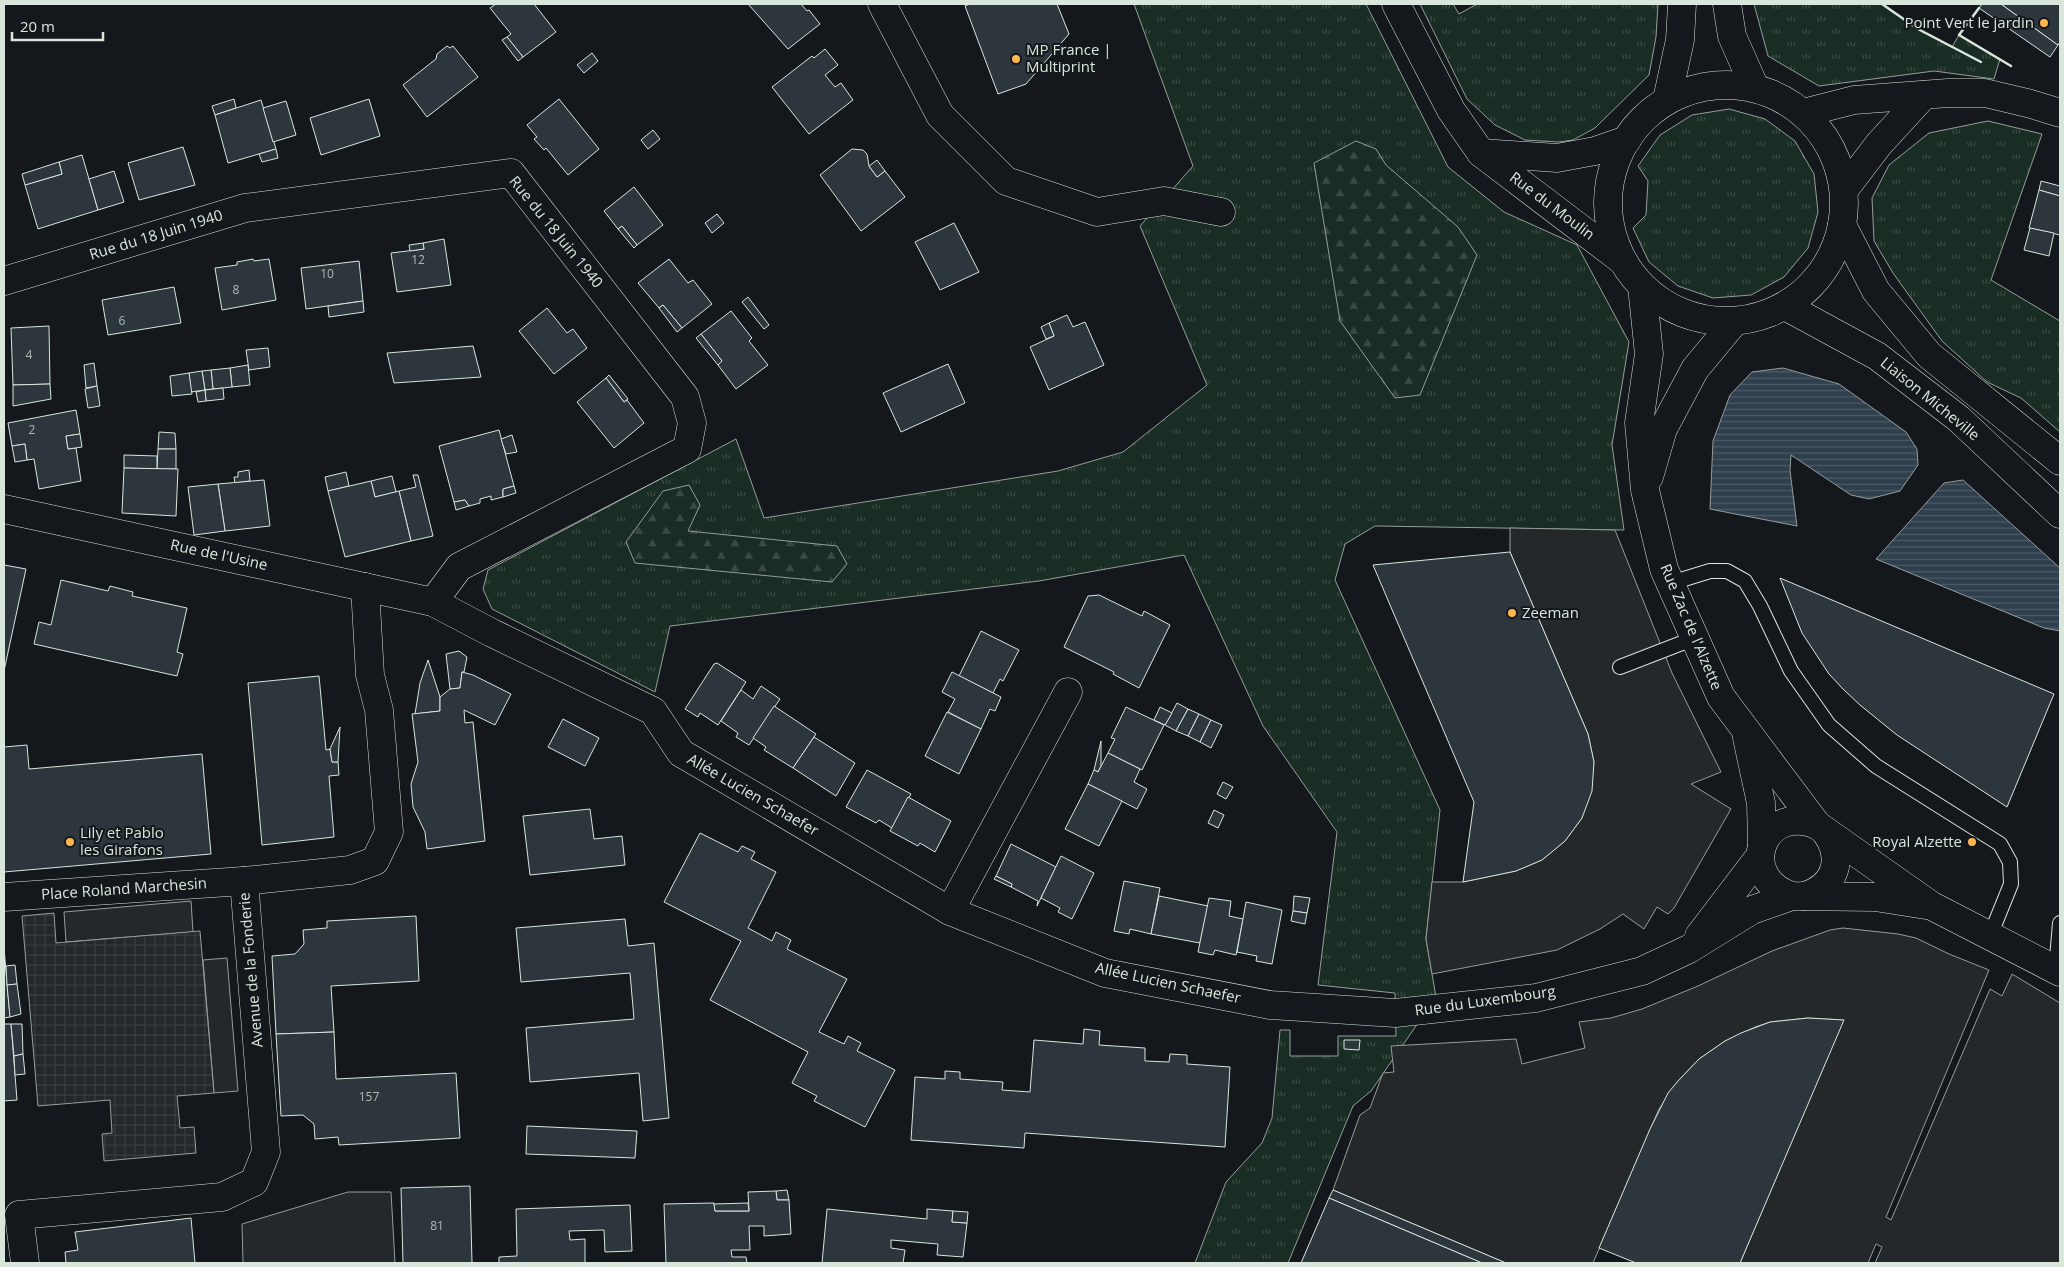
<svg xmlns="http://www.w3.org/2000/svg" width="2064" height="1267" viewBox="0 0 2064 1267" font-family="'Open Sans',sans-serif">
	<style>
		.grass { fill: url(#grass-tufts); stroke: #939e99 }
		.forest { fill: url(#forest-firs); stroke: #939e99 }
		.parking { fill: #24282b; stroke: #939e99 }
		.plaza { fill: url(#plaza-grid); stroke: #939e99 }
		.water { fill: url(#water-rules); stroke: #939e99 }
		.building { fill: #2c363c; stroke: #d8e6dc }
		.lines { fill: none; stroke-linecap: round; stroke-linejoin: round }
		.service-casing { stroke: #d8e6dc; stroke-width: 16 }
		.minor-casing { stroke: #d8e6dc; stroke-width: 29 }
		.tertiary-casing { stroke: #d8e6dc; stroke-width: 29 }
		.secondary-casing { stroke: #d8e6dc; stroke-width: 29 }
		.primary-casing { stroke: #d8e6dc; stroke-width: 29 }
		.trunk-casing { stroke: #d8e6dc; stroke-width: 29 }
		.service { stroke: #14181c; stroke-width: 14 }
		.minor { stroke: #14181c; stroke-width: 28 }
		.tertiary { stroke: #14181c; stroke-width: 28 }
		.secondary { stroke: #14181c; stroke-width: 28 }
		.primary { stroke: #14181c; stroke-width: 28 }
		.trunk { stroke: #14181c; stroke-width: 28 }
		.wall { stroke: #d8e6dc; stroke-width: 2.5 }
		.poi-dot { fill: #ffb74d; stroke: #14181c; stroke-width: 2 }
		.labels { text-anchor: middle; stroke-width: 4; stroke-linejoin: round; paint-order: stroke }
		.number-label { font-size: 12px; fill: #adbab4 }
		.poi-label { font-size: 15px; fill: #d8e6dc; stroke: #14181c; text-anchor: start }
		.street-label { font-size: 15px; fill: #d8e6dc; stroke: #14181c }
	</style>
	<defs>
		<pattern id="grass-tufts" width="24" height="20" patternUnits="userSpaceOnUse" patternTransform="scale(1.25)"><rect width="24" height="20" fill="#1a2d24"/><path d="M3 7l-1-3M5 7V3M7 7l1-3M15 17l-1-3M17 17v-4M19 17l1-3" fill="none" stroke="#3b4b43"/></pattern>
		<pattern id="forest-firs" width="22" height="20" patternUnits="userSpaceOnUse" patternTransform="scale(1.25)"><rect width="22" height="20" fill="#1a2d24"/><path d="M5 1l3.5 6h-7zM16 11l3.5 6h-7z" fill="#3b4b43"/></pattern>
		<pattern id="plaza-grid" width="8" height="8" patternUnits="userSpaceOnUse" patternTransform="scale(1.25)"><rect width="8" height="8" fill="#24282b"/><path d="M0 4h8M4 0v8" fill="none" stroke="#393d3f"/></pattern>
		<pattern id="water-rules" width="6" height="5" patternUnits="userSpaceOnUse" patternTransform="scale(1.25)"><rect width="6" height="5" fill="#2f3f4d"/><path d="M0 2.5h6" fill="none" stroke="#4c5b66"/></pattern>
	</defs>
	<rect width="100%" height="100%" fill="#14181c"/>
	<g class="grass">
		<polygon points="1134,4 1366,4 1448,167 1504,212 1577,245 1629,342 1612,445 1624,530 1375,526 1345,544 1335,580 1440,810 1426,939 1436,997 1371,1091 1353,1106 1288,1263 1195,1263 1226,1182 1262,1143 1272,1118 1280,1030 1290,1030 1290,1056 1338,1056 1338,1036 1396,1036 1395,993 1318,985 1337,832 1263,726 1184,555 1039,581 670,626 655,692 492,609 483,589 488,570 736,439 764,518 1058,471 1123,452 1207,385 1140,226 1193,166"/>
		<polygon points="1420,4 1453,4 1459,14 1477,4 1658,4 1656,37 1649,75 1595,128 1573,140 1559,142 1525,140 1495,125 1467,99"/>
		<polygon points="1754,4 1882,4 1918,29 1952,47 1959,35 2000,59 1994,79 1934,71 1819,86 1768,56"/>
		<polygon points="1729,109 1765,119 1795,141 1814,174 1818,212 1808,248 1784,277 1751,295 1713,298 1678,286 1649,262 1633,228 1646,215 1648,181 1638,166 1660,135 1692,115"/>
		<polygon points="1988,121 2042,134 1991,280 2060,321 2060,432 2021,398 1987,382 1942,341 1893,273 1874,241 1872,198 1889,165 1929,133"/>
	</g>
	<g class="forest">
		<polygon points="1356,141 1376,149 1386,165 1458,227 1477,255 1420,395 1395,398 1340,321 1314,163"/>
		<polygon points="689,485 700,505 688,531 837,546 847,564 832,582 635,563 626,542 663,491"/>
	</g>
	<g class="parking">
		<polygon points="1510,528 1615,530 1672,673 1721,772 1691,784 1731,809 1674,908 1668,914 1657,907 1644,929 1623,914 1600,929 1557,950 1432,974 1426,939 1432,882 1463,882 1516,871 1542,860 1565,841 1582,818 1594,762 1588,734 1510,552"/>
		<polygon points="191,901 193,932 66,942 64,912"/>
		<polygon points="1843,928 1898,934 1916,938 1949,954 1989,970 1886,1217 1891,1220 1990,989 2002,996 2012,974 2060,1003 2060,1263 1875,1263 1882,1247 1876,1244 1868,1263 1740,1263 1843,1020 1808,1018 1770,1022 1755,1027 1725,1041 1699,1059 1678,1081 1659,1109 1593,1263 1506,1263 1333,1190 1360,1115 1370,1108 1383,1073 1394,1072 1391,1046 1516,1039 1522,1064 1585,1048 1579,1022 1611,1018 1642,1009 1698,986 1772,951 1830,930"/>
		<polygon points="227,958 238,1091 214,1093 203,960"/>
		<polygon points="348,1192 391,1192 395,1263 243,1263 242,1224"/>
	</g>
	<polygon class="plaza" points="54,913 56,943 200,931 214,1093 177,1096 180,1128 194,1127 196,1153 104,1161 102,1134 112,1133 110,1100 38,1106 22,916"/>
	<g class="water">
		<polygon points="1783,368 1839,384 1906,432 1917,449 1918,465 1900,491 1869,499 1851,495 1791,455 1790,471 1797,526 1710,509 1713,441 1730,395 1752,372"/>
		<polygon points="1963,480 2060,568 2060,631 2044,628 1876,559 1944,483"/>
	</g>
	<g class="building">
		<polygon points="496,4 534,4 556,32 523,57 507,37 511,34 490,8"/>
		<polygon points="748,4 801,4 807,11 809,10 820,24 788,49"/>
		<polygon points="970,4 1057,4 1069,34 1026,84 998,94 965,6"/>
		<polygon points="1982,4 2001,4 2058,45 2050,57 1979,8"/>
		<polygon points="2001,4 2060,4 2060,42 2058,45"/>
		<polygon points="507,37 523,57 518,61 502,40"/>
		<polygon points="447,46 450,48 453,46 478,77 427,117 403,85 436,59 437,54"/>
		<polygon points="825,49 838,65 825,75 835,87 841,83 853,100 809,134 772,87 812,56 814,58"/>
		<polygon points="592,53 598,61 584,73 577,65"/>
		<polygon points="234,99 236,108 215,115 212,106"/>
		<polygon points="369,99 380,136 321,155 310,118"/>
		<polygon points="559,99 599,149 568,175 546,148 544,150 534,139 537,137 527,125"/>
		<polygon points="261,100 276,149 228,163 215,115"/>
		<polygon points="286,101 296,135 273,142 263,108"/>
		<polygon points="653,130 660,139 648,149 641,140"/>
		<polygon points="183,147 195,185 139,200 128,163"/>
		<polygon points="276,149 278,158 262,162 259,154"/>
		<polygon points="852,149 863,150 867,154 869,166 877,177 885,171 905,197 861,231 820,175"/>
		<polygon points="82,155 98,210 38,229 25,185 62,174 59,162"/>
		<polygon points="877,160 885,171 877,177 869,166"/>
		<polygon points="59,162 62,174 25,185 22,174"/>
		<polygon points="114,171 124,202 98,210 89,179"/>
		<polygon points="2041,181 2060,186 2060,196 2039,190"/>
		<polygon points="634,187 663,225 637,245 622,226 618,229 604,211"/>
		<polygon points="2039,190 2060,196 2060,235 2029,228"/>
		<polygon points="717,214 724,223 712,233 705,223"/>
		<polygon points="954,223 979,272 940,290 915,242"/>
		<polygon points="622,226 637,245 634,248 618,229"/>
		<polygon points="2030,228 2054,233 2049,256 2024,250"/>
		<polygon points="444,239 451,285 397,292 391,253 424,249 423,243"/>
		<polygon points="423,243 424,249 410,251 409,245"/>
		<polygon points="253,259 254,261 269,259 276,300 222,310 215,268 237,265 237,262"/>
		<polygon points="669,259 688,283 693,280 712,304 682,328 663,305 659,308 638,283"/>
		<polygon points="359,261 363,301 306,309 301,268"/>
		<polygon points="174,287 181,323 108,335 102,300"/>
		<polygon points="748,297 769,325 764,329 742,302"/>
		<polygon points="363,301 364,312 329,317 328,306"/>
		<polygon points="663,305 682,328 677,332 659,308"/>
		<polygon points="547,308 567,333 573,329 587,348 554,374 519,331"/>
		<polygon points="731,311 752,338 749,341 768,365 736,389 718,365 722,361 701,334"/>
		<polygon points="1067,315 1073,327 1085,322 1104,365 1049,390 1030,347 1054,336 1049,323"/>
		<polygon points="1049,323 1054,336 1046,339 1041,327"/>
		<polygon points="49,326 50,384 13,385 11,328"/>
		<polygon points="701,334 722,361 718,365 696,338"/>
		<polygon points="473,346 481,377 394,383 387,353"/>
		<polygon points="268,348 270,367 249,370 246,350"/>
		<polygon points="94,363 97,386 86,388 84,365"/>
		<polygon points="948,364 965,403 901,432 883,393"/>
		<polygon points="248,365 250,385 232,387 230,368"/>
		<polygon points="230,368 232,387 213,389 211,370"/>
		<polygon points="211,370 213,389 205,390 202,371"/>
		<polygon points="202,371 205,390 191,392 189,373"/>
		<polygon points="189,373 192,394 172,396 170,376"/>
		<polygon points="609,375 628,399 624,402 606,378"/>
		<polygon points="606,378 624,402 627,400 644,423 614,448 577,402"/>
		<polygon points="50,384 51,399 13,406 13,385"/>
		<polygon points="97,386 100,406 88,408 85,389"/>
		<polygon points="223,388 224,399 206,401 205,390"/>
		<polygon points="205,390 206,401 198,402 196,392"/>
		<polygon points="76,410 80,434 66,436 68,449 76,448 81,481 39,489 34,459 27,460 25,444 12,446 8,423"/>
		<polygon points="499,430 514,486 503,489 503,497 491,500 491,496 480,499 480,503 469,506 465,500 454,502 439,446"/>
		<polygon points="159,432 175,433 176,449 158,449"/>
		<polygon points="80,434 82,447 68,449 66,436"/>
		<polygon points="512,435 517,452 506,454 501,439"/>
		<polygon points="25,444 27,460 15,462 12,446"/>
		<polygon points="158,449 176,449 176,469 157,469"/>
		<polygon points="124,455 157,456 157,469 124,468"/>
		<polygon points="124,468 178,469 176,516 122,513"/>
		<polygon points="249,470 250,481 235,483 234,477 238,477 238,472"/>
		<polygon points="346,472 349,486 328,491 325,477"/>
		<polygon points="413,475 418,475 433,536 411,541 399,491 416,487"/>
		<polygon points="392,476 396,492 375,497 371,481"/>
		<polygon points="264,480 270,526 225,531 218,484"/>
		<polygon points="371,481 375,497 399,491 411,541 345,557 328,491"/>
		<polygon points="218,484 225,531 194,535 188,487"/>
		<polygon points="514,486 516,493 503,497 503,489"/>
		<polygon points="465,500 469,506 456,510 454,502"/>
		<polygon points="1510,552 1588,734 1594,762 1592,791 1582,818 1565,841 1542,860 1516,871 1463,882 1474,802 1373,565"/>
		<polygon points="4,565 26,569 4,671"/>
		<polygon points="1780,578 2054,694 2007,807 1897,735 1860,705 1843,689 1829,674 1802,633"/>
		<polygon points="61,580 108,591 110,586 133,592 132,596 187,608 177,652 183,654 177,676 34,644 39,622 51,625"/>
		<polygon points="1099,595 1142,616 1144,611 1170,625 1139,688 1113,674 1114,672 1064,647 1088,596"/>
		<polygon points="981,631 1019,650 1003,681 1000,679 993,693 959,676"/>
		<polygon points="459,651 467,657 464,672 462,672 460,688 450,689 446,654"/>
		<polygon points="428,660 440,697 440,711 415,714 420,683"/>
		<polygon points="717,663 746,682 718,725 700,713 698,717 685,709 714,664"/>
		<polygon points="462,672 473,675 511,694 495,725 464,710 465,723 473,722 485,841 427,849 425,832 413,807 411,784 418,762 412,714 440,711 440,697 450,689 460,688"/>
		<polygon points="952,672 1001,697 995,711 990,709 981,729 948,712 955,699 942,692"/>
		<polygon points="319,676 326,750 330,749 332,762 338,762 339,775 329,776 334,837 262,845 248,683"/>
		<polygon points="761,686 780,699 749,745 736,737 738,733 721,721 741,690 753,699"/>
		<polygon points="1177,703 1188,709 1176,731 1165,725"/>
		<polygon points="774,706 816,734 793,768 764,750 766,747 753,738"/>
		<polygon points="1126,707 1164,725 1142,770 1108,753 1115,739 1111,738"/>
		<polygon points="1160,707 1172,713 1165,725 1154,720"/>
		<polygon points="1188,709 1199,714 1188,736 1176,731"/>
		<polygon points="947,712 981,729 959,774 925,756"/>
		<polygon points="1199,714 1211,720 1200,742 1188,736"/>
		<polygon points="563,719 599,738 585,766 548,747"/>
		<polygon points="1211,720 1222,725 1211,748 1200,742"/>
		<polygon points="340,727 338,762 332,762 330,749"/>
		<polygon points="814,737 855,763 836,796 793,768"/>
		<polygon points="1101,741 1101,766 1098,772 1094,770"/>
		<polygon points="27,745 29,769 202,754 211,854 4,872 4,747"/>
		<polygon points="1108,753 1140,769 1134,782 1147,789 1137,809 1088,784 1094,770 1098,772"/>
		<polygon points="867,770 911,794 892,828 879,820 876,823 846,807"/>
		<polygon points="1223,782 1233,787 1226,799 1217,794"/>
		<polygon points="1088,784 1122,801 1099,846 1065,829"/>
		<polygon points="908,797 951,821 935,852 920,843 918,846 890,831"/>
		<polygon points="590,809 594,839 622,836 625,865 530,875 523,816"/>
		<polygon points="1214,810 1224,815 1218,828 1208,823"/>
		<polygon points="700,833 738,852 742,846 755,852 751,859 776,872 748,928 772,941 776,932 791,940 787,949 847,979 819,1032 844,1044 848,1036 861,1043 857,1051 895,1070 865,1127 814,1101 817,1096 792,1083 808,1052 710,1000 741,941 664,902"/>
		<polygon points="1011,844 1056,867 1037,906 1038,901 1011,887 1012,884 996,876"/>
		<polygon points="1061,856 1094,873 1072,919 1058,912 1060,908 1041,898"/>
		<polygon points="996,876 1012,884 1011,887 994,879"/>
		<polygon points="1124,881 1160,888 1151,934 1130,929 1129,934 1114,931"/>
		<polygon points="1159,896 1208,906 1200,943 1151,934"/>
		<polygon points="1294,896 1310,898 1307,913 1293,911"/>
		<polygon points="1209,898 1231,901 1229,916 1243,919 1236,955 1215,950 1213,955 1198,952"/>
		<polygon points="1246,902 1282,910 1272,964 1256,961 1257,956 1237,952"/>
		<polygon points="1293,911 1307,913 1305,924 1291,921"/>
		<polygon points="416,916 419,981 331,986 334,1032 276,1034 272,956 295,954 304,944 303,930 327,928 327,921"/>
		<polygon points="625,919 628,946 654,943 669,1118 643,1121 639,1073 530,1082 526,1028 634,1019 630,973 521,982 516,928"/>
		<polygon points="4,948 10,1017 4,1018"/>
		<polygon points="15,965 17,984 7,985 6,966"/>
		<polygon points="17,984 21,1014 10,1017 7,985"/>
		<polygon points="1808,1018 1844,1020 1740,1263 1636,1263 1599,1248 1650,1129 1668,1093 1678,1081 1699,1059 1725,1041 1741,1033 1770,1022"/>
		<polygon points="4,1024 11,1024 17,1100 4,1101"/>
		<polygon points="11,1024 22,1024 23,1054 14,1056"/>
		<polygon points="1084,1029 1100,1031 1099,1045 1145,1048 1145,1061 1169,1062 1170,1054 1187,1055 1187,1064 1230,1067 1225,1147 1025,1133 1024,1148 911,1140 915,1077 945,1079 945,1071 960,1072 960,1079 1003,1082 1002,1090 1030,1092 1034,1040 1083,1044"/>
		<polygon points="334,1032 336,1079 456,1073 460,1138 339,1145 338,1137 315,1139 314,1124 303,1115 281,1116 276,1034"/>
		<polygon points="1344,1040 1360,1040 1359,1050 1344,1049"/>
		<polygon points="23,1054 25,1074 15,1075 14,1056"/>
		<polygon points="527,1126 637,1131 635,1158 526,1154"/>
		<polygon points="470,1186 472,1263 403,1263 401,1188"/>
		<polygon points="787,1190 789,1200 777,1200 776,1191"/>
		<polygon points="1333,1190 1506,1263 1482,1263 1329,1198"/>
		<polygon points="776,1191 777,1200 789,1200 791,1234 764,1236 764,1226 749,1226 750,1250 731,1250 732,1257 746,1257 747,1263 666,1263 664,1204 714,1203 715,1211 749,1211 748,1192"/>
		<polygon points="1329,1198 1482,1263 1301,1263"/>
		<polygon points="748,1203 749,1211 715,1211 714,1204"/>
		<polygon points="630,1205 632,1251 605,1252 604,1230 569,1231 570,1240 585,1239 585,1263 499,1263 499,1257 517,1256 516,1209"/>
		<polygon points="827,1209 927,1219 927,1209 953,1211 952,1222 967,1223 963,1257 937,1255 938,1244 891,1240 891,1248 905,1250 903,1263 822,1263"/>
		<polygon points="953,1211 968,1212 967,1223 952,1222"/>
		<polygon points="191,1218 195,1263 66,1263 65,1252 78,1250 75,1232"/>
	</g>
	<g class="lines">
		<g class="service-casing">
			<g id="service">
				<polyline points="1671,583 1710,571 1727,571 1745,581 1760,606 1791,671 1829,725 1876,766 2000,844 2010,862 2011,884 1990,936"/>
				<polyline points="1620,667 1695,638"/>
				<polyline points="2058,968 2056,970 2060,923"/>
			</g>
		</g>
		<g class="minor-casing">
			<g id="minor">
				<polyline points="882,4 940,115 1006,181 1097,212 1164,201 1221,212"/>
				<polyline points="4,281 245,208 511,173 685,397 692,423 687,449 459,567 433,602"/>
				<polyline points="1642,286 1649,354 1639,423 1645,490 1664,569 1721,697 1817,825"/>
				<polyline points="1649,477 1663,429 1695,369 1734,322"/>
				<polyline points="4,509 433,602 492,633 653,711 681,753 950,911 1105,973 1270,1005 1395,1013 1536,998 1642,971 1689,949 1752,910 1792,896"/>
				<polyline points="1747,738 1761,803 1762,845"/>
				<path d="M1805 896C1836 886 1845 858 1825 831"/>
				<polyline points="4,897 244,881"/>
				<path d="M1932 906 1875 897 1792 896C1735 878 1762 802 1817 825L1932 906 2060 972"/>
				<polyline points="950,911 1068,692"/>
				<polyline points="1699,936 1760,856"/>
				<polyline points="25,1263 19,1215 222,1197 254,1182 266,1152 244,881 350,870 375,861 389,832 379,710 370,675 365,587"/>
			</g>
		</g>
		<g class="tertiary-casing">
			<g id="tertiary">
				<polyline points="1803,113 1854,100 1948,93 1985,93 2031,104 2060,113"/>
				<polyline points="1844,190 1879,144 1924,95"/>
			</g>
		</g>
		<g class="secondary-casing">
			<g id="secondary">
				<polyline points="1396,4 1451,110 1481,153 1623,261"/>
				<polyline points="1481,153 1557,158 1595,151 1627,140"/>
			</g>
		</g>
		<g class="primary-casing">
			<g id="primary">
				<polyline points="1727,4 1732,36 1755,88"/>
				<circle cx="1726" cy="203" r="118"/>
				<polyline points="1667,100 1680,40 1682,4"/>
			</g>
		</g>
		<g class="trunk-casing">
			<g id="trunk">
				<polyline points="1842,225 1876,291 1929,355 2060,461"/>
				<polyline points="1785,306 1877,356 1959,419 2060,514"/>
			</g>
		</g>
		<use href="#service" class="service"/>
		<use href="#minor" class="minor"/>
		<use href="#tertiary" class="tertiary"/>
		<use href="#secondary" class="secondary"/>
		<use href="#primary" class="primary"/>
		<use href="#trunk" class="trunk"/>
		<g class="wall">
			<polyline points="1882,4 1918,29 1981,62"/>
			<polyline points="1979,8 1959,35 2011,66"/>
		</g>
	</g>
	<g class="poi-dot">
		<circle cx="2044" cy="23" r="5"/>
		<circle cx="1016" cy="59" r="5"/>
		<circle cx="1512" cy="613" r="5"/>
		<circle cx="70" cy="842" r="5"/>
		<circle cx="1972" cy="842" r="5"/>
	</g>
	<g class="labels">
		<g class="number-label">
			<text x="418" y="264">12</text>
			<text x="327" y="278">10</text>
			<text x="236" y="294">8</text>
			<text x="122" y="325">6</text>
			<text x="29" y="359">4</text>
			<text x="32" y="434">2</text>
			<text x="369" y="1101">157</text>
			<text x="437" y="1230">81</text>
		</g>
		<g class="poi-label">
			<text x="2034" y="28" text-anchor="end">Point Vert le jardin</text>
			<text x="1026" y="55">MP France |<tspan x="1026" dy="17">Multiprint</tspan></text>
			<text x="1522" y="618">Zeeman</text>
			<text x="80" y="838">Lily et Pablo<tspan x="80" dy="17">les Girafons</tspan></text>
			<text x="1962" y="847" text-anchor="end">Royal Alzette</text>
		</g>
		<g class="street-label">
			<text transform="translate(1552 206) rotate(37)" y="5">Rue du Moulin</text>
			<text transform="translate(556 232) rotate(51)" y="5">Rue du 18 Juin 1940</text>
			<text transform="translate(156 235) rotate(-17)" y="5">Rue du 18 Juin 1940</text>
			<text transform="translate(1930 399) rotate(39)" y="5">Liaison Micheville</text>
			<text transform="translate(219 555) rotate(12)" y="5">Rue de l'Usine</text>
			<text transform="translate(1691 627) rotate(67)" y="5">Rue Zac de l'Alzette</text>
			<text transform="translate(753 795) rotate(30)" y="5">Allée Lucien Schaefer</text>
			<text transform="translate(124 889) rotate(-4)" y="5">Place Roland Marchesin</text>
			<text transform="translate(251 970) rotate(-95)" y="5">Avenue de la Fonderie</text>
			<text transform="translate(1168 983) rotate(12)" y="5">Allée Lucien Schaefer</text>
			<text transform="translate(1485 1001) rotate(-8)" y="5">Rue du Luxembourg</text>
		</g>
	</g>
	<rect width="2064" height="1267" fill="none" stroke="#d8e6dc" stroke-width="10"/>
	<path d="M12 32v8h91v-8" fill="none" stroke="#d8e6dc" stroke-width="2.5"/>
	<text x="20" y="32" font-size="15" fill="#d8e6dc" stroke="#14181c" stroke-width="4" paint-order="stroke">20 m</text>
</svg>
